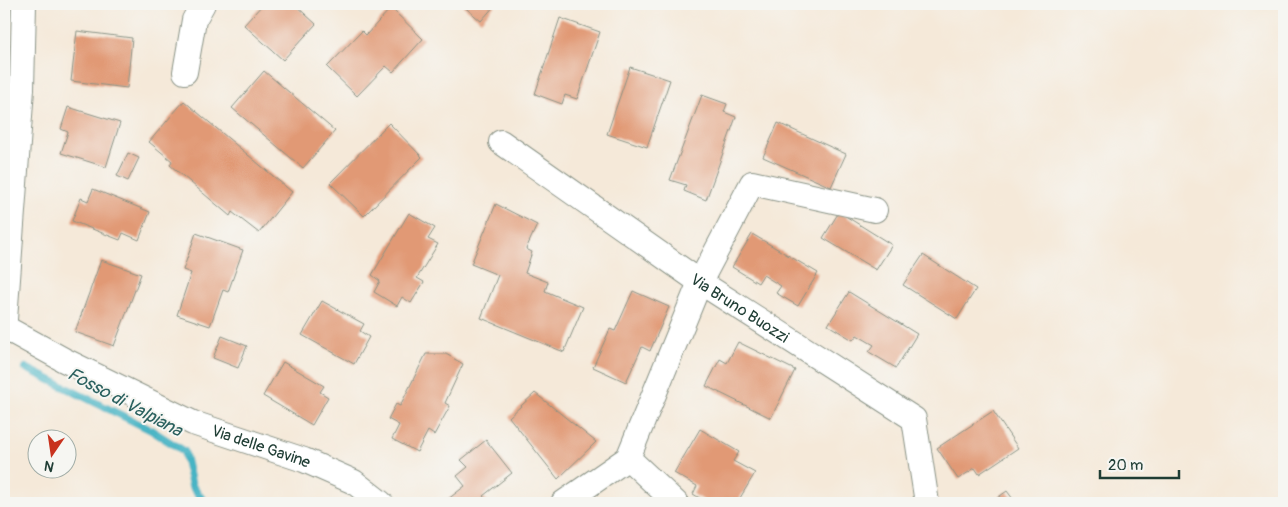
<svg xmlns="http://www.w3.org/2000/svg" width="1288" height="507" viewBox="0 0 1288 507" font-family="Pangolin,sans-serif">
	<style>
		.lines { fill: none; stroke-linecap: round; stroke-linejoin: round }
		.stream { stroke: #47b4c4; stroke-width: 8 }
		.building { fill: #e19974 }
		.minor-casing { stroke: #8a9386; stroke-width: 26 }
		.minor { stroke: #fff; stroke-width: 24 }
		.labels { text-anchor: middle; stroke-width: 4; stroke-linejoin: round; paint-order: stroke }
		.street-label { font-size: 16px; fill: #1f3d34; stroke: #f6f6f2 }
		.water-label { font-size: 18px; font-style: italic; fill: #2b615f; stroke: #f6f6f2 }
	</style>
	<rect width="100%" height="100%" fill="#f6f6f2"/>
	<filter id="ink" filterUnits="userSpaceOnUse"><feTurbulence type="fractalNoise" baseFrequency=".02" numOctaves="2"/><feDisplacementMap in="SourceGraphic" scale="10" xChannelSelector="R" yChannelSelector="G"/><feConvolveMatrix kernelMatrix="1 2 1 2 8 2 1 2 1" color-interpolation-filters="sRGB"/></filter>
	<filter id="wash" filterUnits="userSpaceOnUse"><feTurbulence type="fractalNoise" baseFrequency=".0096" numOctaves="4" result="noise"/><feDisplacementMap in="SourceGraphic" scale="20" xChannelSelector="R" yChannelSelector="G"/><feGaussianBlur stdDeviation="1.12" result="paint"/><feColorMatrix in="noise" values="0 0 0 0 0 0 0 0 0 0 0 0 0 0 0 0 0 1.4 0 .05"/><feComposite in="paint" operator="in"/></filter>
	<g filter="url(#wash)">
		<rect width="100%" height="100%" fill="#f5e9d9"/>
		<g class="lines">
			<polyline class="stream" points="26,368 151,430 184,451 192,486 205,503"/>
		</g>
		<g id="blocks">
			<g class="building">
				<polygon points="263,4 294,4 316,24 283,60 244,25"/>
				<polygon points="461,4 496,4 481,21"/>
				<polygon points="391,8 423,39 393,72 386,66 357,96 327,67 362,31 366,35"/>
				<polygon points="560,18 600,32 577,99 565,95 562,104 535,94"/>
				<polygon points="77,31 132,38 127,88 71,81"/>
				<polygon points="630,67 670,80 647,147 607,134"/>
				<polygon points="264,71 335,131 303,168 232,108"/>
				<polygon points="702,95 727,104 724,112 736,117 706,200 684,191 686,185 670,180"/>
				<polygon points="184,101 292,192 259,233 232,212 230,216 170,165 172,161 149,142"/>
				<polygon points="68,107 120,123 106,167 61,153 68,132 61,129"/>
				<polygon points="389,123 422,157 364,216 330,183"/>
				<polygon points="778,123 846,154 831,187 763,157"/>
				<polygon points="128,153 139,158 128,181 117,176"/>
				<polygon points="93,189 150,212 139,240 123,233 120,240 72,221 81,198 88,201"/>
				<polygon points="496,204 537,225 526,249 532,252 525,273 548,282 545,291 583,307 564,352 481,318 498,275 471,264"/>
				<polygon points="839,212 892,245 876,270 823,238"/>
				<polygon points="409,213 435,228 428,239 438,244 417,278 424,282 411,303 402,297 397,306 374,292 380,281 372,275"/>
				<polygon points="196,233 243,250 228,292 223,290 210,326 177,315 191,273 183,270"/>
				<polygon points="752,234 818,273 798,306 776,293 781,286 763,275 758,283 732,267"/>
				<polygon points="923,255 976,289 957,319 903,285"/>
				<polygon points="101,260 141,274 114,346 75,332"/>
				<polygon points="633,291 669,307 650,351 642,347 626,382 593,367 610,329 615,331"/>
				<polygon points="849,292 917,334 896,368 869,352 874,345 857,335 853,340 828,325"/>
				<polygon points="322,301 364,324 360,331 369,337 354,364 302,335"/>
				<polygon points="222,336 247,346 238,368 213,358"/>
				<polygon points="738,342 795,370 771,418 706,386 720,359 727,363"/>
				<polygon points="426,354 446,354 463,364 445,403 450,406 434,435 428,431 417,452 392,439 399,425 388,419 396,404 400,406"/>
				<polygon points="283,362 324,386 320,392 328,397 312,425 263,396"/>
				<polygon points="535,393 596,442 558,479 509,417"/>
				<polygon points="993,411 1018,448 979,474 975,468 958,479 937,448"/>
				<polygon points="700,429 739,452 733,461 755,473 737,503 708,503 693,494 697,486 674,473"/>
				<polygon points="486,440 512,473 483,496 489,503 443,503 465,486 457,476 468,467 461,460"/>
				<polygon points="1007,491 1016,503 990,503"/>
			</g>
		</g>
	</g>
	<g filter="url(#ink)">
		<use href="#blocks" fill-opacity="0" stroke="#8a9386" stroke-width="1"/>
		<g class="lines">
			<g class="minor-casing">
				<g id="minor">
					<polyline points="185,72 194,20 203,4"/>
					<path id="s1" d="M501 142 700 282 914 419 927 503"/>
					<path id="s2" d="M4 327 64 360 193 423 304 460 354 482 381 503"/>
					<polyline points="4,333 22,89 24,4"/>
					<polyline points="628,458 676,503"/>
					<polyline points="563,503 628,458 700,282 752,183 875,210"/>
				</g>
			</g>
			<use href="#minor" class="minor"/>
		</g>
	</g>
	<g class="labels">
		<g class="street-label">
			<text dy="6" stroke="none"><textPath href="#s1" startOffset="291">Via Bruno Buozzi</textPath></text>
			<text dy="6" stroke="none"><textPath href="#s2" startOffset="284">Via delle Gavine</textPath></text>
		</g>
		<g class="water-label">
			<text transform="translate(125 402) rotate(28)" y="6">Fosso di Valpiana</text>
		</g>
	</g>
	<rect width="1288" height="507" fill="none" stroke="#f6f6f2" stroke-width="20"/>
	<g transform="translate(52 454) rotate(193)"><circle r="24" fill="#f6f6f2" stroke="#a0aca6"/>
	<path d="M0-4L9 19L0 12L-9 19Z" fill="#c8321e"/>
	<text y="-8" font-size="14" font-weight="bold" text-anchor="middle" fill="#1f3d34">N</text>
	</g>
	<path d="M1100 470v8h79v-8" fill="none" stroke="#1f3d34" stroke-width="2.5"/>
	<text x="1108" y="470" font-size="15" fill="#1f3d34" stroke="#f6f6f2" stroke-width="4" paint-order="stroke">20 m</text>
</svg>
